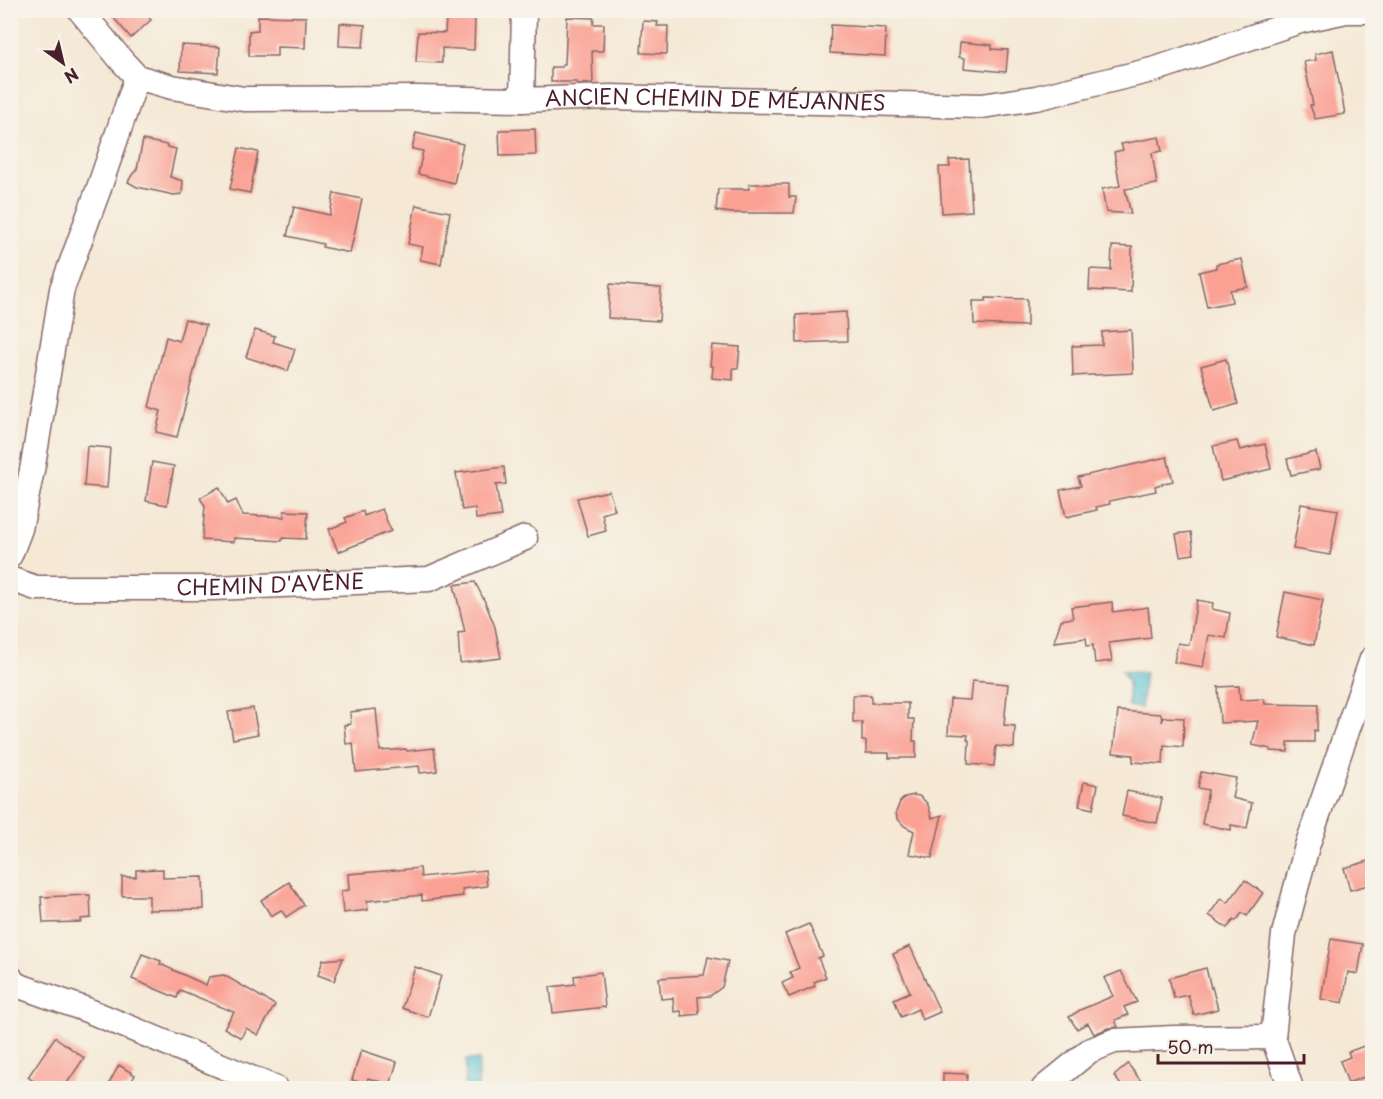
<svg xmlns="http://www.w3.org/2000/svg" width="1383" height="1099" viewBox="0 0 1383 1099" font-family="'Playpen Sans',sans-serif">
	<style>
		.water { fill: url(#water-ripples); stroke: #527280; stroke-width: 1.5 }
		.building { fill: #faa194 }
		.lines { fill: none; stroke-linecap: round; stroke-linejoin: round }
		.minor-casing { stroke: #866667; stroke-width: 27 }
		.minor { stroke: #fff; stroke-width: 24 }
		.labels { text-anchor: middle; stroke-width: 4.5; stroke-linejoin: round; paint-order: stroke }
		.street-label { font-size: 21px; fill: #4a1f2b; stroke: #f7f3e8 }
	</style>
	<defs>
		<pattern id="water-ripples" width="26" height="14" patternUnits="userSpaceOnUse" patternTransform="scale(1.5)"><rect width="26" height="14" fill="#5bc5d5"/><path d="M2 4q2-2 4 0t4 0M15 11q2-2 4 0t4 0" fill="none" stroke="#4d9fad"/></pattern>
	</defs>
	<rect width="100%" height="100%" fill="#f7f3e8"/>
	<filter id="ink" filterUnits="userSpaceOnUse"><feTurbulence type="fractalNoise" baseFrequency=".0167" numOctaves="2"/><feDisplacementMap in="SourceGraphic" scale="12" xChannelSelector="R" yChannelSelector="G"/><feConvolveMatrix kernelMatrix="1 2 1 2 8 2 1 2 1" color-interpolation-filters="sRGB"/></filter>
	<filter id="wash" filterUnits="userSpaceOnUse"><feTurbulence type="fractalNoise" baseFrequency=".008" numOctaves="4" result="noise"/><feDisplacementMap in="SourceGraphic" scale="24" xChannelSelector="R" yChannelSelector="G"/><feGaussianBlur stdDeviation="1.35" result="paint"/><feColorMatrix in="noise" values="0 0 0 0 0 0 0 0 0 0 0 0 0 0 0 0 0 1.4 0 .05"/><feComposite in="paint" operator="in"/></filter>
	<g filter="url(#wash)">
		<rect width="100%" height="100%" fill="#f5e9d6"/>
		<g class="water">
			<polygon points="1122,671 1145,673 1141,708 1128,706 1128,682"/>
			<polygon points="466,1060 479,1060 478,1088 465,1088"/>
		</g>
		<g id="blocks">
			<g class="building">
				<polygon points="107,10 143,10 151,20 131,38"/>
				<polygon points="258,16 306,17 305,48 277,47 277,56 249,56 249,31 258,30"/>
				<polygon points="567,17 594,18 593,24 604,24 603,51 592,51 593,83 577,84 577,82 551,82 551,67 562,67 562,64 565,64"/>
				<polygon points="446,18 475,19 474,50 442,48 442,63 416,62 418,32 445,33"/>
				<polygon points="643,21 658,22 657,26 668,26 667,54 641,53"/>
				<polygon points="340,23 365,25 363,47 339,46"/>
				<polygon points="831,25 886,28 885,56 830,53"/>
				<polygon points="960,42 992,45 992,49 1008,50 1006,72 964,68 965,58 959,57"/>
				<polygon points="181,45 220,47 218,73 180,71"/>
				<polygon points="1333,50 1345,114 1315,119 1310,105 1313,105 1304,62 1316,60 1315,54"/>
				<polygon points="535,129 536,155 500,156 499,130"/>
				<polygon points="416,133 463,144 454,183 418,174 423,151 412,149"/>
				<polygon points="1159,137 1162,151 1152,153 1157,184 1125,189 1131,214 1106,212 1102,189 1120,186 1114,152 1123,150 1121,144"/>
				<polygon points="143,140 167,145 167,147 176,149 170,177 183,181 182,194 174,195 137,187 128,182 132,175 137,169"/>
				<polygon points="239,148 258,152 250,193 230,189"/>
				<polygon points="969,159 972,211 942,213 939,167 950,167 949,160"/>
				<polygon points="749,184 789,184 789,197 796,197 794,213 731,213 716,211 718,189 749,189"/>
				<polygon points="334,193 362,199 350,253 322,247 323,244 287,236 294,207 330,215"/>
				<polygon points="416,205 450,212 441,264 420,260 423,247 408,244"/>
				<polygon points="1112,246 1132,247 1131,292 1089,290 1090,269 1111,270"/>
				<polygon points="1242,259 1248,287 1230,290 1232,302 1207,307 1199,272 1216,268 1216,264"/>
				<polygon points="610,284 661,288 659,321 608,318"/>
				<polygon points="986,298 1027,299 1027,326 974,324 973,301 986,301"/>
				<polygon points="846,312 847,341 797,343 796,315"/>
				<polygon points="185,319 206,325 177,437 156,432 161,411 149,407 166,337 179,341"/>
				<polygon points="255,330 275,336 273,342 295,349 288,371 246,357"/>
				<polygon points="1131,330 1133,373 1073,376 1072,346 1102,345 1102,332"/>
				<polygon points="712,345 740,347 738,368 733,368 733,380 712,378 713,366 710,366"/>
				<polygon points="1226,359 1238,404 1214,411 1201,366"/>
				<polygon points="1237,441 1240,450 1265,444 1271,469 1221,481 1213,446"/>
				<polygon points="87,446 110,448 107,488 84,486"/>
				<polygon points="1316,452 1320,469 1291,475 1287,459"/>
				<polygon points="1167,457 1173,481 1155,486 1156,491 1109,501 1110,504 1096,507 1097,510 1066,517 1060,490 1081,486 1078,477"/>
				<polygon points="152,462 174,466 167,505 146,501"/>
				<polygon points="504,467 506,484 496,485 501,516 476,519 475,508 462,510 456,473"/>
				<polygon points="219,487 228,504 236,500 243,515 284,517 284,511 308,512 306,539 283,538 282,541 234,538 234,542 202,540 205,506 200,498"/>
				<polygon points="609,491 615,510 602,514 606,531 588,536 577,498"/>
				<polygon points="1301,504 1338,510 1330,555 1293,549"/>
				<polygon points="382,509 391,531 338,552 329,529 347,522 345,518 363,511 364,516"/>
				<polygon points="1191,532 1194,554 1180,556 1176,534"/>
				<polygon points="475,582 485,602 495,627 501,658 460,663 458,633 465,632 454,585"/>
				<polygon points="1285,592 1323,600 1314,645 1276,637"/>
				<polygon points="1197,600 1213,603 1212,609 1230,613 1226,638 1209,635 1203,667 1174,662 1178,643 1189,645"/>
				<polygon points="1112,602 1113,612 1148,607 1151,638 1109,643 1112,661 1095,663 1093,645 1087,646 1086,638 1054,642 1061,620 1073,618 1071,607"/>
				<polygon points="972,681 1008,684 1004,725 1015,726 1014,748 996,746 994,766 968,764 969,740 967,740 968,735 948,734 950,699 970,700"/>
				<polygon points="1239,686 1240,700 1264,699 1265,704 1318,705 1317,731 1314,730 1314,742 1288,742 1288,752 1270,751 1271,749 1252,745 1258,721 1220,723 1218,687"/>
				<polygon points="853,695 871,695 871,703 908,703 908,719 914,719 913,741 916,741 916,758 889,758 889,753 866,753 866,741 862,741 862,722 853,722"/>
				<polygon points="253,708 258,734 233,739 228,712"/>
				<polygon points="376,709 380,751 406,749 407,751 434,748 437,771 420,773 419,766 356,772 353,743 346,744 344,725 351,724 350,712"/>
				<polygon points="1118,711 1161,714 1162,722 1163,717 1184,718 1183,747 1164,745 1163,764 1133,762 1133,755 1113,753"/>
				<polygon points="1201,772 1236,778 1232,798 1252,803 1247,828 1231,825 1231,830 1202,824 1208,790 1198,788"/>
				<polygon points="1084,782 1098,785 1093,809 1079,806"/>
				<polygon points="1127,791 1162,798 1157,823 1122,816"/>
				<polygon points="914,795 919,796 925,801 928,805 932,818 942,815 932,858 909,854 914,831 904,826 897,818 896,812 900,802 905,797"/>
				<polygon points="1369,861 1372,874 1372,884 1350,890 1344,868"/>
				<polygon points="420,868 421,877 485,870 487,886 462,889 463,896 422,901 422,895 367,901 368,910 343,913 341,891 349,890 348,874"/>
				<polygon points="163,869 163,878 203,877 204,909 149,910 149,896 122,896 122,877 136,877 136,870"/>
				<polygon points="1245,880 1263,893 1247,916 1242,913 1236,921 1234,920 1227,928 1209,915 1221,898 1228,903"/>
				<polygon points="289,882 304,905 286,917 281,910 271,916 261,900"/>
				<polygon points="90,895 91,918 81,919 81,922 43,923 41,897"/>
				<polygon points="809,924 823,956 818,958 826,977 814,982 815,986 789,997 782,983 793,978 790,972 799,968 785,934"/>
				<polygon points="1331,939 1363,944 1358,974 1348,972 1343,1003 1321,999"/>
				<polygon points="910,946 940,1012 922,1020 918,1009 901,1017 894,999 910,992 893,954"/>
				<polygon points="142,954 161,961 160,964 206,985 209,977 224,975 275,1005 258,1035 246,1028 241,1038 224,1028 234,1012 180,990 177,998 132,979"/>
				<polygon points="708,957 728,961 722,987 710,996 698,997 699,1014 682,1016 681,1011 674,1012 673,998 661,999 659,978 704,975"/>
				<polygon points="343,958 334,981 318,975 323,960"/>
				<polygon points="415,967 441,976 428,1017 402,1008"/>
				<polygon points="1206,968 1211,988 1212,987 1218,1009 1194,1015 1188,995 1174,998 1169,978"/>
				<polygon points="1121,971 1137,1002 1124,1007 1128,1015 1115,1020 1118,1027 1109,1028 1094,1034 1088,1023 1077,1029 1069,1017 1080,1010 1113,996 1104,978"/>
				<polygon points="601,972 605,1007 553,1013 550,987 575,984 574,976"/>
				<polygon points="55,1037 84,1058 63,1089 44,1089 28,1077"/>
				<polygon points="1372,1043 1372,1074 1348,1083 1340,1061 1350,1057 1348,1052"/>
				<polygon points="361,1050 397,1062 390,1085 368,1078 366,1084 352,1080"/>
				<polygon points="1128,1064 1147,1089 1124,1089 1114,1076"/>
				<polygon points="119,1065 135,1075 127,1089 106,1089"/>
				<polygon points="943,1073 967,1074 966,1089 943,1089"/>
			</g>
		</g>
	</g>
	<g filter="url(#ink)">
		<use href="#blocks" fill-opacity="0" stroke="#866667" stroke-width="1.5"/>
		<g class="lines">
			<g class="minor-casing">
				<g id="minor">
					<path id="s1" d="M80 10 122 61 137 77 172 87 244 99 417 98 522 100 611 97 982 106 1036 98 1156 69 1300 21 1346 11H1372"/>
					<polyline points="522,100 524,10"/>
					<polyline points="10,555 20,529 33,465 62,289 99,188 137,77"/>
					<path id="s2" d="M10 579 36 588H213L429 579 525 538"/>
					<polyline points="10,977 14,984 87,1010 275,1088"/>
					<polyline points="1044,1088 1089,1051 1114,1041 1174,1038 1273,1037"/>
					<polyline points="1291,1088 1273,1037 1284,934 1307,846 1372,659"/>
				</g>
			</g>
			<use href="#minor" class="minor"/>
		</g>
	</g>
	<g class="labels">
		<g class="street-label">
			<text dy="7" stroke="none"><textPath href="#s1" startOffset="669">ANCIEN CHEMIN DE MÉJANNES</textPath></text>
			<text dy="7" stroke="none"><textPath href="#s2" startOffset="262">CHEMIN D'AVÈNE</textPath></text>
		</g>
	</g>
	<rect width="1383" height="1099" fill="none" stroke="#f7f3e8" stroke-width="36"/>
	<g transform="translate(63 63) rotate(146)" stroke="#f7f3e8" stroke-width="4.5" paint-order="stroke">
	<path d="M0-4.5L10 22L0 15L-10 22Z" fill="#4a1f2b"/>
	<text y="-9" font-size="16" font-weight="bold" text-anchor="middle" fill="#4a1f2b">N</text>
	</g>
	<path d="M1158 1054v9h146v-9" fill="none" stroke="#4a1f2b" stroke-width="3"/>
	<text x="1167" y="1054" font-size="18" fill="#4a1f2b" stroke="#f7f3e8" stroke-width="4.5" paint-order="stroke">50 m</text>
</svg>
